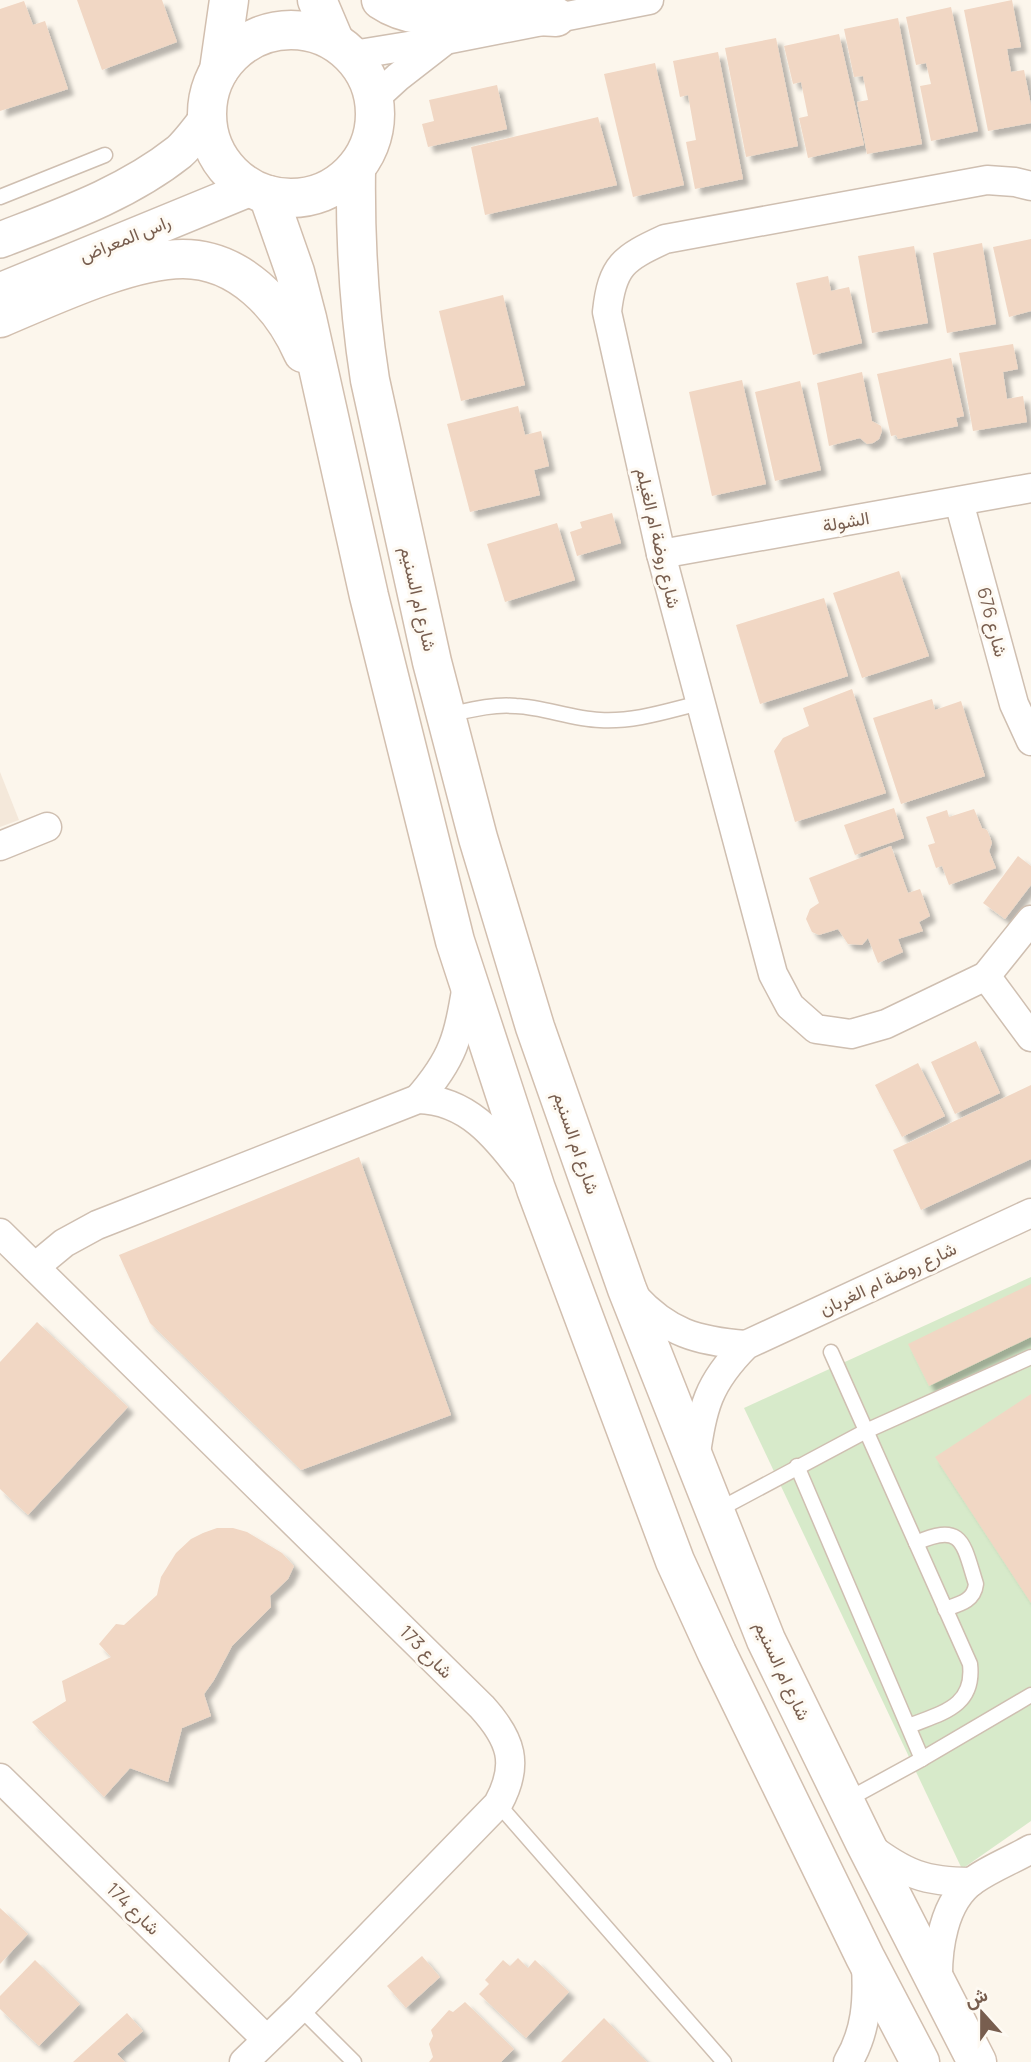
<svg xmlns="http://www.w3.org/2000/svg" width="1031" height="2062" viewBox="0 0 1031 2062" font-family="Manrope,Vazirmatn,sans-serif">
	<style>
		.residential { fill: #f4e8da }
		.green { fill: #d7eaca }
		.building { fill: #f1d7c4; filter: url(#shadow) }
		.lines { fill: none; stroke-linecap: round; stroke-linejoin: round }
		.service-casing { stroke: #cfbfb1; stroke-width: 17 }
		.minor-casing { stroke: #cfbfb1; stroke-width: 31 }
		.tertiary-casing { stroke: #cfbfb1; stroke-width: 38 }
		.secondary-casing { stroke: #d2bfaf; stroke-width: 41 }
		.service { stroke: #fff; stroke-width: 14 }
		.minor { stroke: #fff; stroke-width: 28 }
		.tertiary { stroke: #fff; stroke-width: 35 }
		.secondary { stroke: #fff; stroke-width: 38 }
		.labels { text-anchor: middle; stroke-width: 6; stroke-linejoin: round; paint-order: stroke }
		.street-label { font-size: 18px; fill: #785e4f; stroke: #fefaf3 }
	</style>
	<defs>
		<filter id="shadow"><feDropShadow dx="6" dy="6" stdDeviation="2" flood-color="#0004"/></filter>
	</defs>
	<rect width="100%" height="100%" fill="#fcf6ec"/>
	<polygon class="residential" points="0,772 19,820 0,827"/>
	<polygon class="green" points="1031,1277 1031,1821 962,1869 744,1408"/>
	<g class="building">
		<polygon points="77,0 162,0 177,42 102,70"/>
		<polygon points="1012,0 1021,47 1007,49 1011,72 1024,70 1031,105 1031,123 988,131 964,10"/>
		<polygon points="24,1 33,25 45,21 68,89 0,111 0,9"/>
		<polygon points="951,7 978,131 931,141 920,86 931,84 926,63 916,65 906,17"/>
		<polygon points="898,18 922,144 867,154 857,102 868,100 863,76 854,77 844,29"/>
		<polygon points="839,34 864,145 808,158 799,118 808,116 801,82 793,84 784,46"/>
		<polygon points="776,38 798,146 746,157 725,48"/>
		<polygon points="718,52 743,179 695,189 686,142 696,140 688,95 680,97 673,61"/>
		<polygon points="655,63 684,185 633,197 604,74"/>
		<polygon points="497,85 507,129 428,147 422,124 434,121 429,100"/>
		<polygon points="598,117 617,185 485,215 471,147"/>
		<polygon points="1031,239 1031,311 1009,317 993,247"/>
		<polygon points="982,243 996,324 947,333 933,253"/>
		<polygon points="914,246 928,323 872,333 858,256"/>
		<polygon points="828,276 831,291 849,287 862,343 813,355 796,283"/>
		<polygon points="503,295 525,385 461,401 439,311"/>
		<polygon points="1013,344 1018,369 1003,372 1007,399 1023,396 1027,422 973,431 959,353"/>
		<polygon points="951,358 964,416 956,418 958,426 898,439 896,435 891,436 877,374"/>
		<polygon points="862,372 872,421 881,426 882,431 879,439 873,443 867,444 860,438 829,446 817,383"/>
		<polygon points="742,380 766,484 712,496 689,392"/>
		<polygon points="800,381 821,470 775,481 755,392"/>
		<polygon points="518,406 525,435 541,431 549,466 534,470 540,495 470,512 447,424"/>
		<polygon points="612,513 621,543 577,556 570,532 582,528 580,522"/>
		<polygon points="557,523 575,580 505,602 487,544"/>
		<polygon points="899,571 929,656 862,678 833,593"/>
		<polygon points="824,598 848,676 760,704 736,625"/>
		<polygon points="852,689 886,793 795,822 774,751 783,738 809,726 803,708"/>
		<polygon points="932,699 935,710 961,701 985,776 901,804 873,718"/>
		<polygon points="894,808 904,838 855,855 844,825"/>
		<polygon points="974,809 982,828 987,830 990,837 992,843 989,851 996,868 949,885 942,866 936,868 928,845 935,843 926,817 947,810 949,817"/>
		<polygon points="891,846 908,893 920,889 930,916 919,922 923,931 898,939 903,952 878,963 868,938 862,945 848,944 838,929 819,935 812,932 806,919 810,909 819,903 809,878"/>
		<polygon points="1018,856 1031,866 1031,885 1005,919 983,903"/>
		<polygon points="976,1041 1000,1093 955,1114 931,1062"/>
		<polygon points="918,1063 945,1116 902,1137 875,1085"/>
		<polygon points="1031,1085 1031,1159 921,1210 893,1150"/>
		<polygon points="359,1157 451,1415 301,1470 150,1323 119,1255"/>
		<polygon points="1031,1284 1031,1337 929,1386 908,1344"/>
		<polygon points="37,1322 128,1407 28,1515 0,1489 0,1362"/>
		<polygon points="1031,1394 1031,1603 935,1457"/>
		<polygon points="217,1528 233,1528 247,1532 282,1553 294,1566 288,1579 270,1596 271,1607 232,1646 214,1680 204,1694 211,1716 182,1728 168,1782 130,1768 104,1797 32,1722 66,1701 62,1681 111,1657 99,1644 116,1624 124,1625 157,1595 161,1577 176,1553 191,1539 203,1533"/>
		<polygon points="0,1908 28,1934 0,1964"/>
		<polygon points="422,1956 440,1977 406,2008 387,1986"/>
		<polygon points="518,1958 528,1968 535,1960 569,1992 526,2038 479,1994 489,1984 485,1980 503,1960 510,1966"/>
		<polygon points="35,1960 80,2004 39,2046 0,2009 0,1996"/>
		<polygon points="465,2002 514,2049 501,2062 429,2062 433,2057 429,2044 433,2036 431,2030 449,2010 453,2012"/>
		<polygon points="127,2013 143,2031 117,2054 125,2062 73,2062"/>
		<polygon points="604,2018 647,2062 561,2062"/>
	</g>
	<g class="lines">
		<g class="service-casing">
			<g id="service">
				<polyline points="0,197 105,155"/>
				<path d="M447 715C470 710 492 704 516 706 544 707 571 719 600 720 635 722 667 711 700 703"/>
				<path d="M831 1352 970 1664C975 1707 941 1713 909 1726"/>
				<polyline points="797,1466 922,1759"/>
				<polyline points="718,1510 866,1431 1031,1357"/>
				<path d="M916 1543C963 1522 963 1543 976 1584 974 1601 960 1604 945 1609"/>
				<polyline points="845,1801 922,1759 1031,1695"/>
				<polyline points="498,1804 724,2062"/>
				<polyline points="300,2008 354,2062"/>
			</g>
		</g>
		<g class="minor-casing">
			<g id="minor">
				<polyline points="353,55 445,40 649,0"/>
				<polyline points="375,98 398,77 443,42"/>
				<path d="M1031 186 1015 182 987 180 665 239C624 258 612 265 607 312L661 554 773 974 790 1006 816 1029 851 1034 886 1024 986 976 1031 920"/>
				<polyline points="959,502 1014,704 1031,741"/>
				<polyline points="661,554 1031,488"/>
				<polyline points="0,846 47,827"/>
				<polyline points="986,976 1031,1037"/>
				<path d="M418 1099C454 1058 458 1038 467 985"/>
				<path d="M0 1233 482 1707C511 1739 520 1764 498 1804L300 2008 244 2062"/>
				<path d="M35 1267 64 1243 97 1225 418 1099C467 1100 496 1136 523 1172"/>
				<path d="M634 1296C668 1333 697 1341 746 1345"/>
				<path d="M695 1459C703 1407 707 1384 746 1345L1031 1213"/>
				<polyline points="0,1778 266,2039"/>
				<path d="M868 1846C905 1874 925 1882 971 1882"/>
				<path d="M938 1984C937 1950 943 1901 974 1880 991 1868 1012 1860 1031 1849"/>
				<path d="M848 2062C866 2032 868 2001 866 1966"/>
			</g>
		</g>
		<g class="tertiary-casing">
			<g id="tertiary">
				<path d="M0 240C62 216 126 194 179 152 189 143 198 130 207 119"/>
				<polyline points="0,291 251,188"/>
			</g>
		</g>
		<g class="secondary-casing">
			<g id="secondary">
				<polyline points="317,0 334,40"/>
				<path d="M381 0C415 23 452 14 491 14 513 14 534 16 556 17"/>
				<circle cx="291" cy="114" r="84"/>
				<polyline points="219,70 229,0"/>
				<path d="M356 168C355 239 359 310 370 380L432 662 478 838 535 1027 627 1289 766 1640 865 1843 977 2062"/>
				<polyline points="268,195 295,272 307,318 369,596 455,941 536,1189 675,1561 717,1653 865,1957 920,2062"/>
				<path d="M0 318C50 297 130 259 183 259 239 259 282 305 303 353"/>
			</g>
		</g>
		<use href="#service" class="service"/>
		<use href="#minor" class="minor"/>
		<use href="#tertiary" class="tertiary"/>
		<use href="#secondary" class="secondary"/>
	</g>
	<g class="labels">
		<g class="street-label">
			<text transform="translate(125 239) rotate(-22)" y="6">راس المعراض</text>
			<text transform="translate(846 522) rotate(-10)" y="6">الشولة</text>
			<text transform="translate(658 538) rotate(77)" y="6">شارع روضة ام الغيلم</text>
			<text transform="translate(418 599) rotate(77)" y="6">شارع ام السنيم</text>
			<text transform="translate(992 622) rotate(75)" y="6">شارع 676</text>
			<text transform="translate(576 1143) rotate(71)" y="6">شارع ام السنيم</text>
			<text transform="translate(888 1279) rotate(-25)" y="6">شارع روضة ام الغربان</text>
			<text transform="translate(426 1652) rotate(45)" y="6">شارع 173</text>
			<text transform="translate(782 1671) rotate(65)" y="6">شارع ام السنيم</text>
			<text transform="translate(133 1909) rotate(44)" y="6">شارع 174</text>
		</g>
	</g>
	<g transform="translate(982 2013) rotate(339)" stroke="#fefaf3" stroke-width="5" paint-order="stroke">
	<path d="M0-5L12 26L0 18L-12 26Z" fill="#785e4f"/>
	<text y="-10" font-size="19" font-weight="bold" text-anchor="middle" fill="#785e4f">ش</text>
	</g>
</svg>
